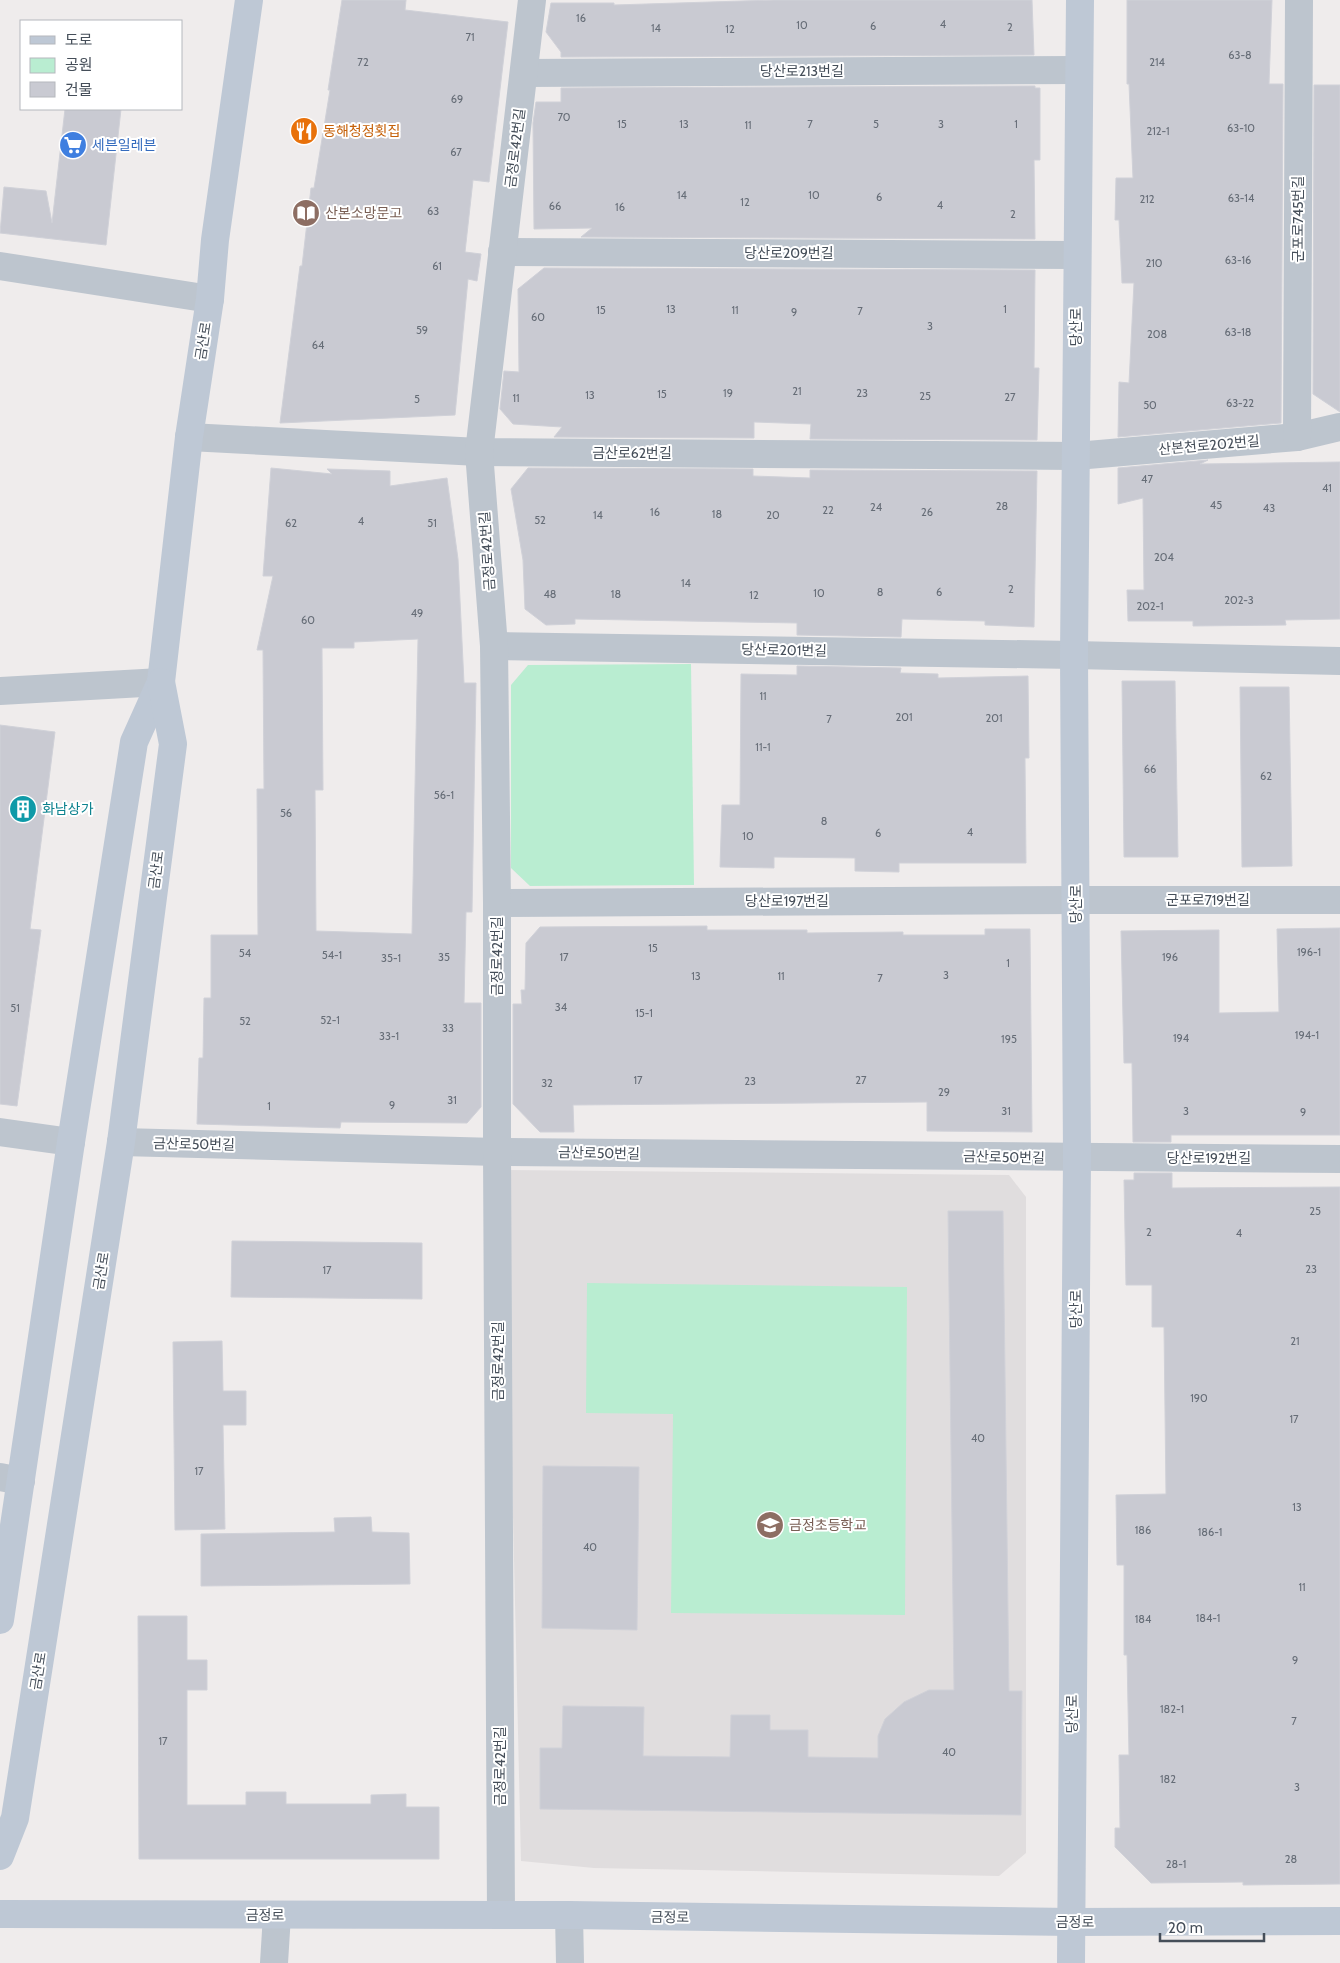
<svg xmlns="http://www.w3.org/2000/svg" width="1340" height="1963" viewBox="0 0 1340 1963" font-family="Cabin,'Noto Sans KR',sans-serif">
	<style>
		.education { fill: #e0ddde }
		.green { fill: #b9edd1 }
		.building { fill: #c9cad2; stroke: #d0d1d8; fill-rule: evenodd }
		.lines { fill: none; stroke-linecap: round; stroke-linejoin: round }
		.street { stroke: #bdc5ce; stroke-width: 28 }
		.secondary { stroke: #bec8d5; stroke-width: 28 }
		.labels { text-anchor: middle; stroke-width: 4; stroke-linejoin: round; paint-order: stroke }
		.number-label { font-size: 11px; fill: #666d77 }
		.street-label { font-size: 14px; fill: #454e59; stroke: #fff }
		.food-label { font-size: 14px; fill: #c56008; stroke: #fff; text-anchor: start }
		.shop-label { font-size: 14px; fill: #366cbe; stroke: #fff; text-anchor: start }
		.education-label { font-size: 14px; fill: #785e54; stroke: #fff; text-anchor: start }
		.culture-label { font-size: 14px; fill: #0d838f; stroke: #fff; text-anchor: start }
	</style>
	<rect width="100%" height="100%" fill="#efecec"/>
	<polygon class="education" points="505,1170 1009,1175 1026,1197 1026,1853 999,1876 594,1868 521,1861"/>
	<g class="green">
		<polygon points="691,664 694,885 530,886 511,868 511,685 528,665"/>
		<polygon points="587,1283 907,1287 905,1615 671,1613 673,1414 586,1413"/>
	</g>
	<g class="building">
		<polygon points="342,0 406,0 405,10 508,22 489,182 473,180 465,252 481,254 477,281 468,279 455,415 280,423 300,266 302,266 311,188 314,188 330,90 328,90"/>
		<polygon points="774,0 1032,0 1034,55 561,57 561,52 546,32 551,3 614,3 614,5"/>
		<polygon points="1127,0 1272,0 1269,84 1283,84 1281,423 1118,437 1119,382 1129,383 1134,283 1122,283 1119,220 1115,220 1116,178 1133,178 1129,84 1127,84"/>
		<polygon points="1314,85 1340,85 1340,412 1313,394"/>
		<polygon points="1035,86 1035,88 1040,88 1040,160 1034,160 1035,239 581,237 592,228 534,229 533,123 536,102 561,102 561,88"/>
		<polygon points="65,109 121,109 106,245 0,233 4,187 46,191 52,223"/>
		<polygon points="544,268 1035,270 1034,368 1039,368 1037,440 810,439 811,424 754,422 754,438 554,437 562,427 513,424 500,409 504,371 519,372 518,289"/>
		<polygon points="1208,460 1200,464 1340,462 1340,619 1285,620 1286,625 1193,626 1193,621 1128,621 1127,590 1144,590 1143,498 1118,504 1118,468"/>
		<path d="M271 468 332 474 327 469 390 471V486L447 478 458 559 464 683H476L472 912H466L464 1003H481V1107L467 1123 341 1122 340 1128 197 1124 199 1058H203L204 998H211V935H258L257 789H264L263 650H257L273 576H263ZM418 639 412 934 316 931 315 790H323L322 648H354V642Z"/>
		<polygon points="528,468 753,469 753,476 810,478 810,470 1037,471 1034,627 985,625 985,621 902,619 901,637 797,635 797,623 575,619 575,624 546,625 525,609 523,560 511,489"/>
		<polygon points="797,666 901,668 900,673 938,674 938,678 1028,676 1029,758 1025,758 1026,863 899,863 899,872 855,871 855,858 774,857 774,868 720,867 722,805 740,805 741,674 797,675"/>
		<polygon points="1122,681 1175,681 1178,857 1124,857"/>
		<polygon points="1240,687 1289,687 1292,866 1242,867"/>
		<polygon points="0,725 55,732 30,929 41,930 17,1106 0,1104"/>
		<polygon points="707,926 707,930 807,930 807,933 903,932 903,935 985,935 985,929 1030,929 1032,1132 927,1131 927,1102 573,1105 574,1132 540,1132 513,1104 513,1004 522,1004 521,990 525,990 526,943 540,927"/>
		<polygon points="1340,928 1340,1135 1171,1135 1171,1142 1133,1142 1132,1063 1124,1063 1121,931 1219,930 1219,1013 1279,1012 1277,929"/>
		<polygon points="1134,1173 1172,1173 1172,1188 1340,1187 1340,1884 1243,1885 1243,1882 1151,1883 1115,1847 1115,1828 1120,1828 1119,1755 1129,1755 1127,1655 1124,1655 1124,1565 1117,1565 1116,1495 1166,1494 1164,1327 1152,1327 1152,1285 1126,1285 1124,1180 1134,1180"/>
		<polygon points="948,1211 1003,1211 1009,1691 1022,1691 1021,1815 540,1809 540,1748 562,1748 563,1706 644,1707 643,1756 730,1757 731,1715 770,1715 770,1730 808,1730 808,1757 878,1758 878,1736 885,1719 904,1702 929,1690 954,1690"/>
		<polygon points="232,1241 422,1243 422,1299 231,1297"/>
		<polygon points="222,1341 223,1391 246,1391 246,1425 223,1425 225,1529 175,1530 173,1342"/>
		<polygon points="543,1466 639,1467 637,1630 542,1628"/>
		<polygon points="371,1517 372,1532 409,1533 410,1584 201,1586 201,1534 335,1532 334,1518"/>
		<polygon points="138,1616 187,1616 187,1660 207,1660 207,1690 187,1690 187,1805 246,1805 246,1792 286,1792 286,1804 371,1804 371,1795 406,1794 406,1807 439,1807 439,1859 139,1859"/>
	</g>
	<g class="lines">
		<g class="street">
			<polyline points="524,73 1079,70"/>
			<polyline points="502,252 1076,255"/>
			<polyline points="0,266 210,299"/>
			<polyline points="189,437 479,452 1076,456 1297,437 1340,427"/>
			<polyline points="1297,437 1299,0"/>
			<polyline points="494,646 1074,655 1340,661"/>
			<polyline points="0,691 161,682"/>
			<polyline points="497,903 1076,900 1340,900"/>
			<polyline points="0,1132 71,1142"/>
			<polyline points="121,1142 497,1152 1340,1159"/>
			<polyline points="0,1477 21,1481"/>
			<polyline points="501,1915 497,1152 497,903 494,646 479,452 532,0"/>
			<polyline points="569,1915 570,1963"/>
			<polyline points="274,1963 277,1915"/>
		</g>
		<g class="secondary">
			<polyline points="0,1620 71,1142 134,742 161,682 189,437 210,299 215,240 249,0"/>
			<polyline points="0,1856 15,1818 121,1142 173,744 161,682"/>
			<polyline points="0,1914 569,1915 1071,1922 1340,1921"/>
			<polyline points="1071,1963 1077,1157 1074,655 1080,0"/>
		</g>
	</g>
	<defs>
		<g id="restaurant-disc" transform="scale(1.4375)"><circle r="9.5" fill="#e8710a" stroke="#fff"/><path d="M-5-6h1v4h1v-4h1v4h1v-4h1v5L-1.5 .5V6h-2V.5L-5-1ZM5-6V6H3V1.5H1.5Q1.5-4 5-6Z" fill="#fff"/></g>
		<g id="supermarket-disc" transform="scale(1.4375)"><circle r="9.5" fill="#3f7fe0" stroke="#fff"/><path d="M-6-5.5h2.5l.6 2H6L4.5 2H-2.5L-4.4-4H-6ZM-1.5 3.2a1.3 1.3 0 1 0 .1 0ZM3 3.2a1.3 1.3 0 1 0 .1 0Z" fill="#fff"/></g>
		<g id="library-disc" transform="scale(1.4375)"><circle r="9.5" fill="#8d6e63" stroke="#fff"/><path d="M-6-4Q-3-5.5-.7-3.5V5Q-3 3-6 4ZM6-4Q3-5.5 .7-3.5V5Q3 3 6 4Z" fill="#fff"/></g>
		<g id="building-disc" transform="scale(1.4375)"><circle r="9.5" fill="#0f9aa8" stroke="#fff"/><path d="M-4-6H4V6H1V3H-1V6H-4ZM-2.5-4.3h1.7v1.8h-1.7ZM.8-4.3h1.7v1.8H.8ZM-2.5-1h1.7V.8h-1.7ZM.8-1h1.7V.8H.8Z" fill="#fff"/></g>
		<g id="school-disc" transform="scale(1.4375)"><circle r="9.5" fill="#8d6e63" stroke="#fff"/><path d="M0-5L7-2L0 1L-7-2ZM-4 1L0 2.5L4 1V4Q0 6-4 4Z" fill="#fff"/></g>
	</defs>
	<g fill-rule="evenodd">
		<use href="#restaurant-disc" x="304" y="131"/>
		<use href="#supermarket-disc" x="73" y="145"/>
		<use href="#library-disc" x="306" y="213"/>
		<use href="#building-disc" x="23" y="809"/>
		<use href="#school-disc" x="770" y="1525"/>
	</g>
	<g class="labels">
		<g class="number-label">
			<text x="581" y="22">16</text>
			<text x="943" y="28">4</text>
			<text x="802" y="29">10</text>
			<text x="873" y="30">6</text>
			<text x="1010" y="31">2</text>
			<text x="656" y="32">14</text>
			<text x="730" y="33">12</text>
			<text x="470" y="41">71</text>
			<text x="1240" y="59">63-8</text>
			<text x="363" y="66">72</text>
			<text x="1157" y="66">214</text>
			<text x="457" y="103">69</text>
			<text x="564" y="121">70</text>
			<text x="622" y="128">15</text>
			<text x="684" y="128">13</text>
			<text x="810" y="128">7</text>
			<text x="876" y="128">5</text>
			<text x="941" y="128">3</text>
			<text x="1016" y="128">1</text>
			<text x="748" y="129">11</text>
			<text x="1241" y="132">63-10</text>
			<text x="1158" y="135">212-1</text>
			<text x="456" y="156">67</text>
			<text x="682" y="199">14</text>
			<text x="814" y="199">10</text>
			<text x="879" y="201">6</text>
			<text x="1241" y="202">63-14</text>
			<text x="1147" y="203">212</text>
			<text x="745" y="206">12</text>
			<text x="940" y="209">4</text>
			<text x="555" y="210">66</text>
			<text x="620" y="211">16</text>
			<text x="433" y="215">63</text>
			<text x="1013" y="218">2</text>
			<text x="1238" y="264">63-16</text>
			<text x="1154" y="267">210</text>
			<text x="437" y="270">61</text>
			<text x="671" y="313">13</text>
			<text x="1005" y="313">1</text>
			<text x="601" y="314">15</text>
			<text x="735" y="314">11</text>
			<text x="860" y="315">7</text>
			<text x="794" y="316">9</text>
			<text x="538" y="321">60</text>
			<text x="930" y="330">3</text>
			<text x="422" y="334">59</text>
			<text x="1238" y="336">63-18</text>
			<text x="1157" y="338">208</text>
			<text x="318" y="349">64</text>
			<text x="797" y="395">21</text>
			<text x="728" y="397">19</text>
			<text x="862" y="397">23</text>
			<text x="662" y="398">15</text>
			<text x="590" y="399">13</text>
			<text x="925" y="400">25</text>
			<text x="1010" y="401">27</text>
			<text x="516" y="402">11</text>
			<text x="417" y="403">5</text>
			<text x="1240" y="407">63-22</text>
			<text x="1150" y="409">50</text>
			<text x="1147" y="483">47</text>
			<text x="1327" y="492">41</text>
			<text x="1216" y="509">45</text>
			<text x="1002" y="510">28</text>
			<text x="876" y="511">24</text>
			<text x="1269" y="512">43</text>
			<text x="828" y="514">22</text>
			<text x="655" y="516">16</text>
			<text x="927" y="516">26</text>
			<text x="717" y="518">18</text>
			<text x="598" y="519">14</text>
			<text x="773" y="519">20</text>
			<text x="540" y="524">52</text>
			<text x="361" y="525">4</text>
			<text x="291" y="527">62</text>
			<text x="432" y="527">51</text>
			<text x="1164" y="561">204</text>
			<text x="686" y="587">14</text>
			<text x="1011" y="593">2</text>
			<text x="880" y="596">8</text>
			<text x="939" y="596">6</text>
			<text x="819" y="597">10</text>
			<text x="550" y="598">48</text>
			<text x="616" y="598">18</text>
			<text x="754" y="599">12</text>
			<text x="1239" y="604">202-3</text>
			<text x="1150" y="610">202-1</text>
			<text x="417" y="617">49</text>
			<text x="308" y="624">60</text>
			<text x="763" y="700">11</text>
			<text x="904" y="721">201</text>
			<text x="994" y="722">201</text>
			<text x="829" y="723">7</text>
			<text x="763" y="751">11-1</text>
			<text x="1150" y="773">66</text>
			<text x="1266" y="780">62</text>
			<text x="444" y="799">56-1</text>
			<text x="286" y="817">56</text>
			<text x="824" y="825">8</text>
			<text x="970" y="836">4</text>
			<text x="878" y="837">6</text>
			<text x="748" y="840">10</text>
			<text x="653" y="952">15</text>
			<text x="1309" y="956">196-1</text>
			<text x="245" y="957">54</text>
			<text x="332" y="959">54-1</text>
			<text x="444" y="961">35</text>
			<text x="564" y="961">17</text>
			<text x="1170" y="961">196</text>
			<text x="391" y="962">35-1</text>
			<text x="1008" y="967">1</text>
			<text x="946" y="979">3</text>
			<text x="696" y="980">13</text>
			<text x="781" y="980">11</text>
			<text x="880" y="982">7</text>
			<text x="561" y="1011">34</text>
			<text x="15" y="1012">51</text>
			<text x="644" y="1017">15-1</text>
			<text x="330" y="1024">52-1</text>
			<text x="245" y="1025">52</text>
			<text x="448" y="1032">33</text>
			<text x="1307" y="1039">194-1</text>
			<text x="389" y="1040">33-1</text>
			<text x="1181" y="1042">194</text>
			<text x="1009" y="1043">195</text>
			<text x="638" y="1084">17</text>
			<text x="861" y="1084">27</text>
			<text x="750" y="1085">23</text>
			<text x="547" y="1087">32</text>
			<text x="944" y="1096">29</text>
			<text x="452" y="1104">31</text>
			<text x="392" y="1109">9</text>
			<text x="269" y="1110">1</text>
			<text x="1006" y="1115">31</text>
			<text x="1186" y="1115">3</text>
			<text x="1303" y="1116">9</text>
			<text x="1315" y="1215">25</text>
			<text x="1149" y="1236">2</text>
			<text x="1239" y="1237">4</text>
			<text x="1311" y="1273">23</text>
			<text x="327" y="1274">17</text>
			<text x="1295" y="1345">21</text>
			<text x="1199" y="1402">190</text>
			<text x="1294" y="1423">17</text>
			<text x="978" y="1442">40</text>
			<text x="199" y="1475">17</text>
			<text x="1297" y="1511">13</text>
			<text x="1143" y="1534">186</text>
			<text x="1210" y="1536">186-1</text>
			<text x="590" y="1551">40</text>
			<text x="1302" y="1591">11</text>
			<text x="1208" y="1622">184-1</text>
			<text x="1143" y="1623">184</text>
			<text x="1295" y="1664">9</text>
			<text x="1172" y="1713">182-1</text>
			<text x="1294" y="1725">7</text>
			<text x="163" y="1745">17</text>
			<text x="949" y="1756">40</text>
			<text x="1168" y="1783">182</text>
			<text x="1297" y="1791">3</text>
			<text x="1291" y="1863">28</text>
			<text x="1176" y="1868">28-1</text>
		</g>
		<g class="street-label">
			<text x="802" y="76">당산로213번길</text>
			<text transform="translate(515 148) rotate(-83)" y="5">금정로42번길</text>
			<text transform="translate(1298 219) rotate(-90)" y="5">군포로745번길</text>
			<text x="789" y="258">당산로209번길</text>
			<text transform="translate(1076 327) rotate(-90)" y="5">당산로</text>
			<text transform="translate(203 341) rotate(-81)" y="5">금산로</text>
			<text transform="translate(1209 445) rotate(-5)" y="5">산본천로202번길</text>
			<text x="632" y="458">금산로62번길</text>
			<text transform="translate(487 551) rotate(-94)" y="5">금정로42번길</text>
			<text transform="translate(784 650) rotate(1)" y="5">당산로201번길</text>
			<text transform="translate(156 870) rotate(-83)" y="5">금산로</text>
			<text x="1208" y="905">군포로719번길</text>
			<text x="787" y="906">당산로197번길</text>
			<text transform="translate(1076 904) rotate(-90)" y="5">당산로</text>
			<text transform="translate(497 956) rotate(-90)" y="5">금정로42번길</text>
			<text transform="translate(194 1144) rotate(1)" y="5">금산로50번길</text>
			<text transform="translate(599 1153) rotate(1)" y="5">금산로50번길</text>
			<text transform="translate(1004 1157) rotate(1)" y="5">금산로50번길</text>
			<text x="1209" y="1163">당산로192번길</text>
			<text transform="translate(101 1271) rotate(-81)" y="5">금산로</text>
			<text transform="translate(1076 1309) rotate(-90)" y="5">당산로</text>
			<text transform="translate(498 1361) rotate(-90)" y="5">금정로42번길</text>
			<text transform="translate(38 1671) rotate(-81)" y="5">금산로</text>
			<text transform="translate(1072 1714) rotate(-90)" y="5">당산로</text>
			<text transform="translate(500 1766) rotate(-90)" y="5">금정로42번길</text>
			<text x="265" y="1920">금정로</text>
			<text transform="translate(670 1917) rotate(1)" y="5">금정로</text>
			<text x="1075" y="1927">금정로</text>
		</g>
		<g class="food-label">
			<text x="323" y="136">동해청정횟집</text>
		</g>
		<g class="shop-label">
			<text x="92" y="150">세븐일레븐</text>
		</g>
		<g class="education-label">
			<text x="325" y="218">산본소망문고</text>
			<text x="789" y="1530">금정초등학교</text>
		</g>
		<g class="culture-label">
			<text x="42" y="814">화남상가</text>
		</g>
	</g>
	<rect x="20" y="20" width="162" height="90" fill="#ffffff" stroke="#b5b8bd"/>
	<rect x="30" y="36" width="25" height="8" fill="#bec8d5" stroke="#b5b8bd"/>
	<text x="65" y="45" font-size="15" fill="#454e59">도로</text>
	<rect x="30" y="58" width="25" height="15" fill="#b9edd1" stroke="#b5b8bd"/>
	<text x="65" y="70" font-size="15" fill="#454e59">공원</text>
	<rect x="30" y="82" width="25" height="15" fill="#c9cad2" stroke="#b5b8bd"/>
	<text x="65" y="95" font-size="15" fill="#454e59">건물</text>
	<path d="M1160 1933v8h104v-8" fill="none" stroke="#454e59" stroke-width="2.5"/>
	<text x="1168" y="1933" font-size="15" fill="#454e59" stroke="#ffffff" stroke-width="4" paint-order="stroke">20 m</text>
</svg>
